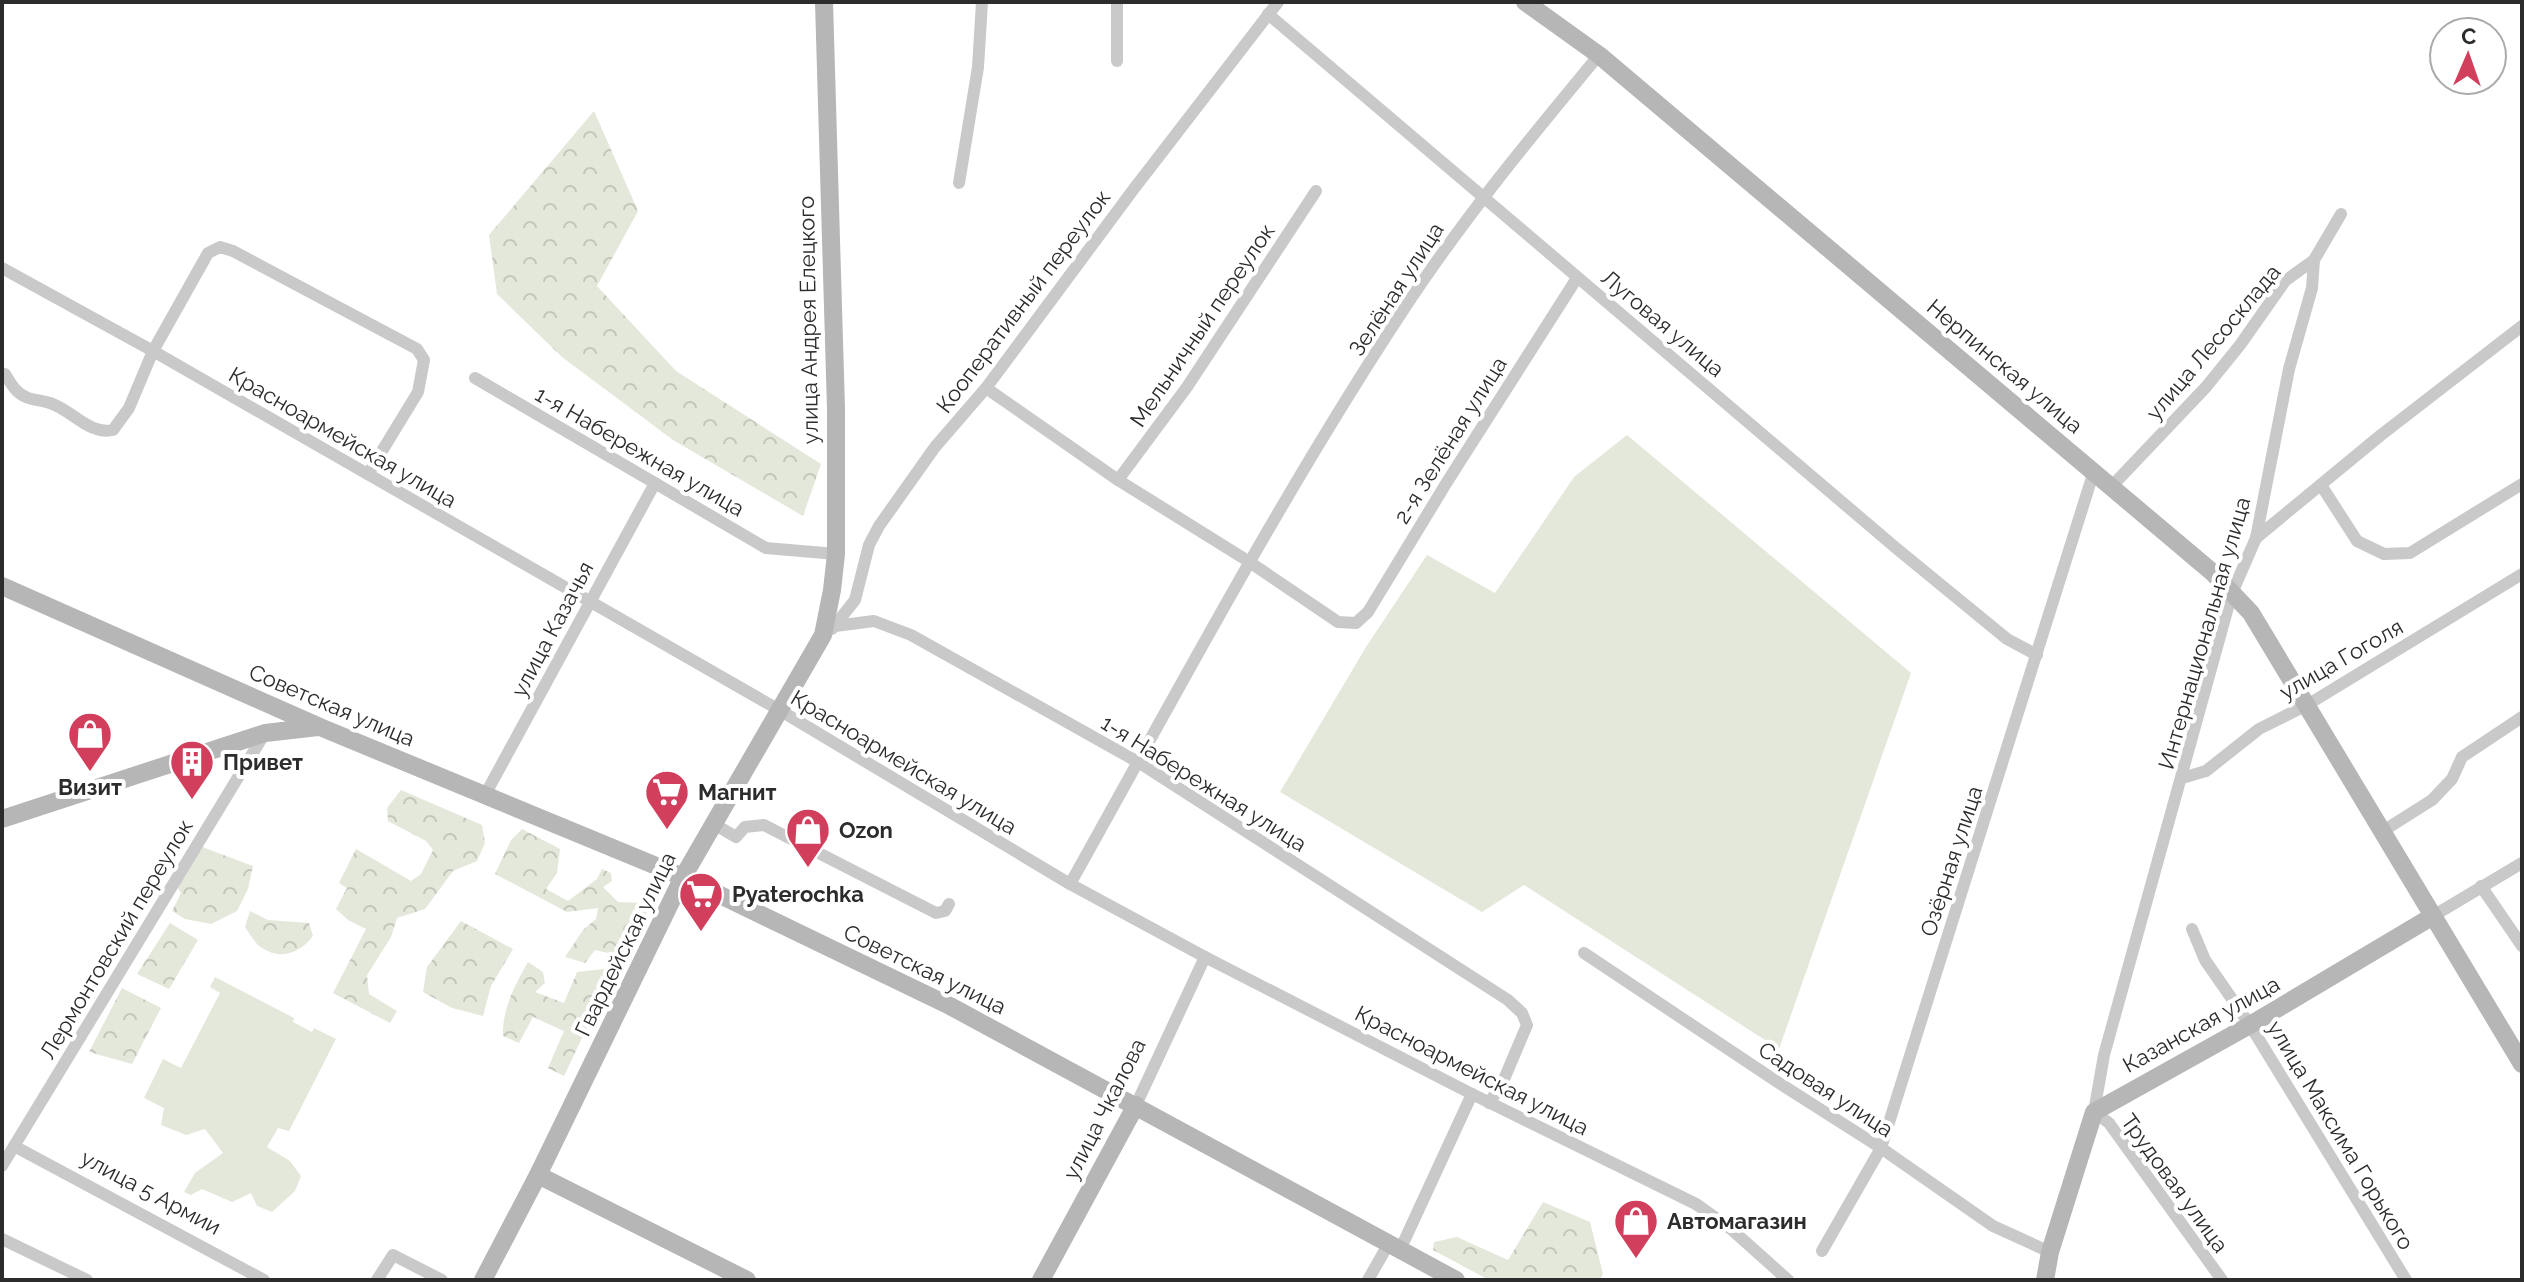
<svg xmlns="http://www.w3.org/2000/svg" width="2524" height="1282" viewBox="0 0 2524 1282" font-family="Raleway,sans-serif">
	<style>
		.green { fill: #e3e8da }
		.forest { fill: url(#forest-crowns) }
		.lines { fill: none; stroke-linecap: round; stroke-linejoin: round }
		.minor { stroke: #c9c9c9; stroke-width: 12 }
		.secondary { stroke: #b6b6b6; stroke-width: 18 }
		.labels { text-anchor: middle; stroke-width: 8; stroke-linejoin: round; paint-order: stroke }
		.street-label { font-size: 22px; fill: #2c2c2c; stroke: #fff }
		.poi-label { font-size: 22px; font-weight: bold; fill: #2c2c2c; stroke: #fff; text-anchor: start }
	</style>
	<defs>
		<pattern id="forest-crowns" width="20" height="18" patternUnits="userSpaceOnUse" patternTransform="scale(2)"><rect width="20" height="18" fill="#e3e8da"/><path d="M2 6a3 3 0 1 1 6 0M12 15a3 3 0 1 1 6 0" fill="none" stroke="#c3c7bb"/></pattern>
	</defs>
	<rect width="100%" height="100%" fill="#fff"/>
	<g class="green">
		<polygon points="1627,435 1911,673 1779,1049 1524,885 1482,912 1280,792 1366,647 1427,555 1495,593 1574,477"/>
		<polygon points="215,977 294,1018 293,1022 312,1032 314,1028 336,1039 289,1131 278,1128 267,1147 290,1161 301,1176 295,1191 272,1212 257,1206 251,1193 232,1202 202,1189 191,1195 184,1192 195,1173 223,1153 205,1129 186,1135 161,1125 164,1108 144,1098 163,1059 181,1068 220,993 210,987"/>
	</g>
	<g class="forest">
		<polygon points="594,111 638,211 597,286 676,371 821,464 803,516 673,440 562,357 497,294 489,235"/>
		<polygon points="401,790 482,825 485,843 477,861 453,871 425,909 397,918 391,937 367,975 369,994 397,1011 390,1023 333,993 366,929 348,920 336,909 347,888 339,883 356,849 411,881 421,874 433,850 426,841 388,821 387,808"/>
		<polygon points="522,829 560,849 557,873 546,889 568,901 597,879 602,869 611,873 612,881 603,887 618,902 647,903 646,922 626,957 595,950 585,963 565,957 583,930 596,919 598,908 567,912 495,874 511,840"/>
		<polygon points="197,845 253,866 248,889 237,911 211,924 185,919 172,911 181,893 174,882"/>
		<path d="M250 911 268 920 309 923 313 936C301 952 282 961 262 948 255 944 250 934 245 927Z"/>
		<polygon points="461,921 513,949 491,986 483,1016 452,1008 423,992 427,967"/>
		<polygon points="170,923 198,940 169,989 137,974"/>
		<path d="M528 962 543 972 545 983 535 992 564 1003 577 972 604 969 611 977 564 1076 548 1068 564 1031 533 1017 519 1043 503 1036C502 1009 515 985 528 962Z"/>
		<polygon points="122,988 161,1008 132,1064 89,1052"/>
		<polygon points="1543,1202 1590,1222 1603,1274 1600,1280 1489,1280 1433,1250 1434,1242 1457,1237 1508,1260"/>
	</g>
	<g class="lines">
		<g class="minor">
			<polyline points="1268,14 1896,548 2007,639 2037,655"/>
			<polyline points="1117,61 1117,2"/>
			<polyline points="959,183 978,67 982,2"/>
			<polyline points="2,268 153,351 781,711 1070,884 1205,957 1472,1094 1696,1204 1731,1229 1788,1280"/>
			<path d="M5 374C8 379 12 386 16 390 26 401 38 399 50 403 72 410 89 435 113 430L129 408 153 351 208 253 220 247 233 251 417 349 424 360 418 392 368 474"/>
			<polyline points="475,378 766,548 836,554"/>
			<polyline points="986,388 1118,480 1248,561 1338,622 1356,623 1368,612 1447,482 1577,278"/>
			<polyline points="1118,480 1187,387 1316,191"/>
			<polyline points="2321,485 2357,541 2384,554 2410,553 2522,484"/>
			<polyline points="2112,486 2206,387 2240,345 2285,281 2314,260"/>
			<polyline points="2256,538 2381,435 2522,326"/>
			<polyline points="835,626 874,621 911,635 1138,762 1508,1000 1522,1013 1527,1025 1502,1084 1489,1103"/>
			<polyline points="832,629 855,600 869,545 879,526 935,447 986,388 1133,190 1278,2"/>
			<polyline points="2182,778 2206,771 2259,729 2307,705 2522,574"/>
			<polyline points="485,795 655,483"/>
			<polyline points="714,824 736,837 745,827 764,825 936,913 945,911 949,904"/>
			<polyline points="2383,831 2432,800 2452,779 2462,757 2522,717"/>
			<path d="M1070 884C1178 691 1282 494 1404 309 1463 219 1531 137 1599 55"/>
			<polyline points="2481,886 2522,946"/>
			<polyline points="2433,916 2522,863"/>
			<polyline points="2192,929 2205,960 2250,1025 2406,1280"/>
			<polyline points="1584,953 1776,1081 1881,1148 1993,1226 2050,1252"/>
			<polyline points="1136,1105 1205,957"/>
			<polyline points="14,1146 264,1280"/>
			<polyline points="2,1166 265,733"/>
			<polyline points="2,1239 87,1280"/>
			<polyline points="1400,1250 1472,1094"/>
			<polyline points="1822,1251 1881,1148 2094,471"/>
			<polyline points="377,1280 393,1255 442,1280"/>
			<polyline points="1368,1280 1389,1243"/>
			<polyline points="2222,1280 2109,1123 2094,1112 2104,1055 2232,593 2256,538 2289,369 2312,288 2314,260 2341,214"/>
		</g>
		<g class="secondary">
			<polyline points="1525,2 1599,55 2212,572 2251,613 2522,1064"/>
			<polyline points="2,586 320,727 683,877 950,1006 1456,1280"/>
			<polyline points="2,819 265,733 318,727"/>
			<polyline points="538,1175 747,1280"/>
			<polyline points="483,1280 538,1175 683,877 823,635 832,590 836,554 836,409 824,2"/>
			<polyline points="1041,1280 1136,1105"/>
			<polyline points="2045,1280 2050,1252 2094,1112 2250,1025 2433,916"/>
		</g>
	</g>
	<defs>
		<g id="shop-pin" transform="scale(2.3)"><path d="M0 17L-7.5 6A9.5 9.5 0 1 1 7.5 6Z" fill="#d23f5d" stroke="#fff"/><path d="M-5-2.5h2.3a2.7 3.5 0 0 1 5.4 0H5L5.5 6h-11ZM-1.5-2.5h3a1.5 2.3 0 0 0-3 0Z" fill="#fff"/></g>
		<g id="building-pin" transform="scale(2.3)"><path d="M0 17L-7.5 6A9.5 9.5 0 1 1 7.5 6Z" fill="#d23f5d" stroke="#fff"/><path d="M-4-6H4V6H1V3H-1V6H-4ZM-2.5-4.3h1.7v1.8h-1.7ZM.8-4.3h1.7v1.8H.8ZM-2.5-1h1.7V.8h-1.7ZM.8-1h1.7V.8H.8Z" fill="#fff"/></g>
		<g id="supermarket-pin" transform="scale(2.3)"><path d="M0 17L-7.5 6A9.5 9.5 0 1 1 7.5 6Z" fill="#d23f5d" stroke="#fff"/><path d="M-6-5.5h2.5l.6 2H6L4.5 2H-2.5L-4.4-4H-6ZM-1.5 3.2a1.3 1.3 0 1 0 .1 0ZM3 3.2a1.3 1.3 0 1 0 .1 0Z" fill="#fff"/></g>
	</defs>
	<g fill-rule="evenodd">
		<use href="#shop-pin" x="90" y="734"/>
		<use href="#building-pin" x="192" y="762"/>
		<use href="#supermarket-pin" x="667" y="792"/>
		<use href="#shop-pin" x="808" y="830"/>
		<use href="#supermarket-pin" x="701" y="894"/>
		<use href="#shop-pin" x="1636" y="1221"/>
	</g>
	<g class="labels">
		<g class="street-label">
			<text transform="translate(1396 289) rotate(-57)" y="8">Зелёная улица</text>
			<text transform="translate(1023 301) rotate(-53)" y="8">Кооперативный переулок</text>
			<text transform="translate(808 320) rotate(-91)" y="8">улица Андрея Елецкого</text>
			<text transform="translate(1663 323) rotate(40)" y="8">Луговая улица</text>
			<text transform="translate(1202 325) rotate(-56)" y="8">Мельничный переулок</text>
			<text transform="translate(2213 342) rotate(-50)" y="8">улица Лесосклада</text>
			<text transform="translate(2005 366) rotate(40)" y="8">Нерпинская улица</text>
			<text transform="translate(343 437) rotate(30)" y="8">Красноармейская улица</text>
			<text transform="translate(1450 440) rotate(-58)" y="8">2-я Зелёная улица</text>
			<text transform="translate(640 451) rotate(30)" y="8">1-я Набережная улица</text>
			<text transform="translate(552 629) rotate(-62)" y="8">улица Казачья</text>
			<text transform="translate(2204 633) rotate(-74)" y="8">Интернациональная улица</text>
			<text transform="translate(2341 659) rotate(-30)" y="8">улица Гоголя</text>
			<text transform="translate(332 705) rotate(23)" y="8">Советская улица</text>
			<text transform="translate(904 762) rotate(31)" y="8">Красноармейская улица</text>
			<text transform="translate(1204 783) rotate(32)" y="8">1-я Набережная улица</text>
			<text transform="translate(1951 861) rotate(-72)" y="8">Озёрная улица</text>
			<text transform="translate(116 939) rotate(-59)" y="8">Лермонтовский переулок</text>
			<text transform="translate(625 944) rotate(-64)" y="8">Гвардейская улица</text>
			<text transform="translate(925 969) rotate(26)" y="8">Советская улица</text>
			<text transform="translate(2201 1024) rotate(-29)" y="8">Казанская улица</text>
			<text transform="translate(1472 1070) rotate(27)" y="8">Красноармейская улица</text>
			<text transform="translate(1826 1089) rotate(33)" y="8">Садовая улица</text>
			<text transform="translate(1104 1109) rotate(-63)" y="8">улица Чкалова</text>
			<text transform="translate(2341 1135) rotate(59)" y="8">улица Максима Горького</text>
			<text transform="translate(2175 1183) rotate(54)" y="8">Трудовая улица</text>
			<text transform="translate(151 1192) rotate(28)" y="8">улица 5 Армии</text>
		</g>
		<g class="poi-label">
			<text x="223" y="770">Привет</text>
			<text x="90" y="795" text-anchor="middle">Визит</text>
			<text x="698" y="800">Магнит</text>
			<text x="839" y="838">Ozon</text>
			<text x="732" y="902">Pyaterochka</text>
			<text x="1667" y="1229">Автомагазин</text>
		</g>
	</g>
	<rect width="2524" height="1282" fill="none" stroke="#2c2c2c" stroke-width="8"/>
	<g transform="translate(2468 56) rotate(2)"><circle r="38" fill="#ffffff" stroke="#ababab" stroke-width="2"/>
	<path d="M0-6L14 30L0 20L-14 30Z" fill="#d23f5d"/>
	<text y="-12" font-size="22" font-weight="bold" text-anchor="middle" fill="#2c2c2c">С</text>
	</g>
</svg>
